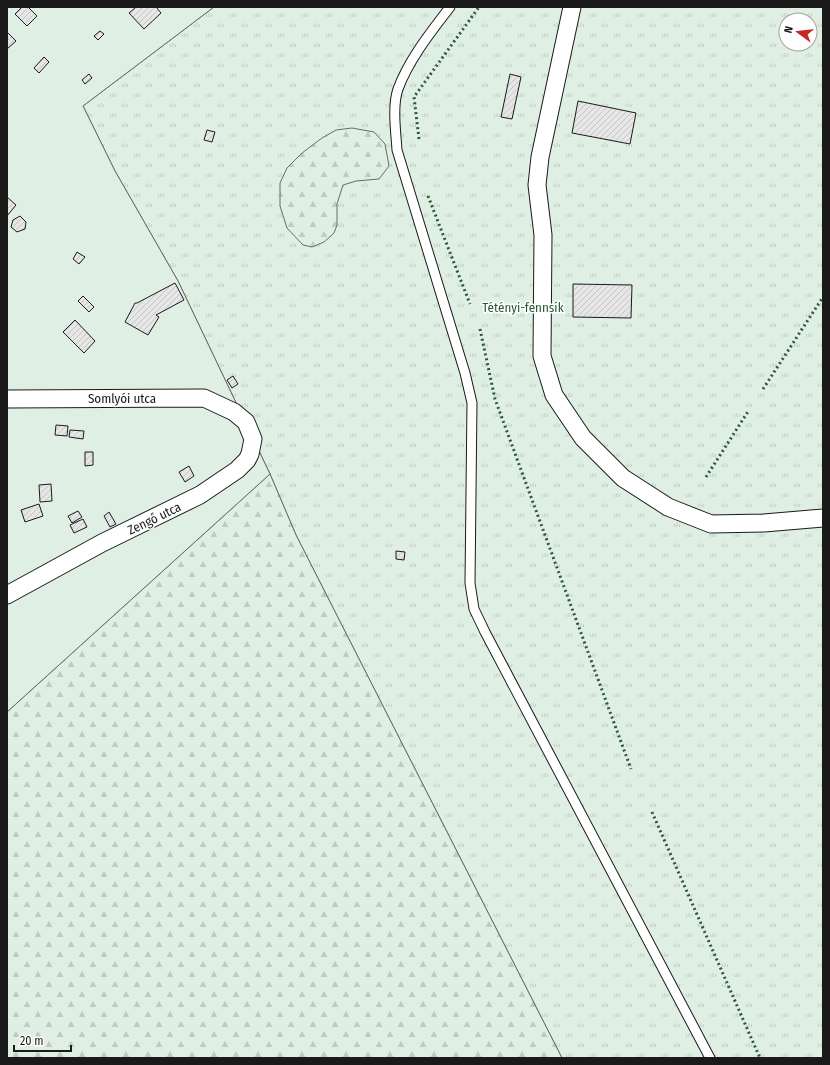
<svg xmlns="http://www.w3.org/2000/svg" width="830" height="1065" viewBox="0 0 830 1065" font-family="'Fira Sans Condensed',sans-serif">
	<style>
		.grass { fill: url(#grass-tufts); stroke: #6a6a6a; fill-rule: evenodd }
		.forest { fill: url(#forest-firs); stroke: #6a6a6a }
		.garden { fill: #e0efe3; stroke: #6a6a6a }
		.building { fill: url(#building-hatch); stroke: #1a1a1a }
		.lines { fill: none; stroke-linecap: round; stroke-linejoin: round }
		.service-casing { stroke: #1a1a1a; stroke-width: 11 }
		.minor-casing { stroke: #1a1a1a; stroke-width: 19 }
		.service { stroke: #fff; stroke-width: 9 }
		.minor { stroke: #fff; stroke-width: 17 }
		.hedge { stroke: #2b5a34; stroke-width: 3; stroke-dasharray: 2 3; stroke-linecap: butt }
		.labels { text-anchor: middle; stroke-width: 3; stroke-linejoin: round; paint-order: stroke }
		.park-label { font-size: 13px; fill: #2b5a34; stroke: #fff }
		.street-label { font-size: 13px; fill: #1a1a1a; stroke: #fff }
	</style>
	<defs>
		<pattern id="grass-tufts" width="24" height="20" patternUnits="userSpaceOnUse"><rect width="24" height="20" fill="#e0efe3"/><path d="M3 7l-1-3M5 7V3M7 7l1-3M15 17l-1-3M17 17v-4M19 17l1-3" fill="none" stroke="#c0ccc2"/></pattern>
		<pattern id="forest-firs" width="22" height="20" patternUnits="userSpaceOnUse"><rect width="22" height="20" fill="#e0efe3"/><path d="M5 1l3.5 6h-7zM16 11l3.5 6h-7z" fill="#c0ccc2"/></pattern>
		<pattern id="building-hatch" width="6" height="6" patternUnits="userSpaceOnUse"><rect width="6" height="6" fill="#e6e6e6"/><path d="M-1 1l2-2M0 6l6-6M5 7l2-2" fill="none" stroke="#c5c5c5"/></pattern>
	</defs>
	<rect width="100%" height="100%" fill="#fff"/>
	<path class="grass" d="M214 7H823V1058H562L296 535 270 474 178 281 115 171 83 106ZM786 20H810V44H786Z"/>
	<g class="forest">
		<polygon points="352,128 374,132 385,144 389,166 379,179 356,181 343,185 337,204 337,225 334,233 324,242 312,247 303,245 287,228 280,206 280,183 287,168 302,153 322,138 336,130"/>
		<polygon points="270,474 296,535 562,1058 7,1058 7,712"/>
	</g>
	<polygon class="garden" points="7,7 214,7 83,106 115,171 178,281 270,474 7,712"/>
	<g class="building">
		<polygon points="22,7 28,7 37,16 27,26 15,14"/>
		<polygon points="136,7 156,7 161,13 144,29 129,13"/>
		<polygon points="100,31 104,34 98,40 94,36"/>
		<polygon points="7,32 16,41 7,49"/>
		<polygon points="44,57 49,62 39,73 34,68"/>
		<polygon points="89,74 92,78 85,84 82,80"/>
		<polygon points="510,74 521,77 512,119 501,117"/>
		<polygon points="578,101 636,113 630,144 572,133"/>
		<polygon points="207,130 215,132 212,142 204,140"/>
		<polygon points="7,197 16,205 7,216"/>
		<polygon points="20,216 26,222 25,229 17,232 11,227 13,220"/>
		<polygon points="77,252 85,257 79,264 73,259"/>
		<polygon points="175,283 184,300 156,315 159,317 148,335 125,322 135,303 137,303"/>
		<polygon points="573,284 632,285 631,318 573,317"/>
		<polygon points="83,296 94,307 89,312 78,301"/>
		<polygon points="75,320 95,341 84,353 63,332"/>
		<polygon points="233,376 238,384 232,388 227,380"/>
		<polygon points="56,425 68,426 67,436 55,435"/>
		<polygon points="70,430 84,431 83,439 69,437"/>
		<polygon points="85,452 93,452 93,465 85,466"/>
		<polygon points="189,466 194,476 185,482 179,472"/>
		<polygon points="51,484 52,501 40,502 39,485"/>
		<polygon points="39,504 43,516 25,522 21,510"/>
		<polygon points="78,511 82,517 72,523 68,516"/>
		<polygon points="109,512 116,524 110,527 104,516"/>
		<polygon points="83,519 87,527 74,533 70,525"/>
		<polygon points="396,551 405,552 404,560 396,559"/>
	</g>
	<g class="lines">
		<g class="service-casing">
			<path id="service" d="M450 7C431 32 409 59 398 89 392 106 396 133 397 150L465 373 472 403 470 583 474 609 485 632 710 1058"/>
		</g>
		<g class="minor-casing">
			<g id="minor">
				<polyline points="572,7 540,157 537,185 543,235 542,356 554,395 583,438 623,478 668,507 711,524 764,523 823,518"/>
				<polyline points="7,399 204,398 234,412 246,422 253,439 250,454 247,460 237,470 200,495 102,543 7,595"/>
			</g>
		</g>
		<use href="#service" class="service"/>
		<use href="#minor" class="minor"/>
		<g class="hedge">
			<polyline points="419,139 414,97 479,7"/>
			<polyline points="428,196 470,304"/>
			<polyline points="480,329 495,399 631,769"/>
			<polyline points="763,389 823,297"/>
			<polyline points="706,477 749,410"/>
			<polyline points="652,812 760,1058"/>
		</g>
	</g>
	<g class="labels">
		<g class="park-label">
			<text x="523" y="312">Tétényi-fennsík</text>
		</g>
		<g class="street-label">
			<text x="122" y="403">Somlyói utca</text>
			<text transform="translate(154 518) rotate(-26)" y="5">Zengő utca</text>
		</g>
	</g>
	<rect width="830" height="1065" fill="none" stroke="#1a1a1a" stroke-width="16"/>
	<g transform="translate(798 32) rotate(285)"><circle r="19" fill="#ffffff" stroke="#a3a3a3"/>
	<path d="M0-3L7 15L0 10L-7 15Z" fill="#c62828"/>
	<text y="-6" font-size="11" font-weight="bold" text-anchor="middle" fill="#1a1a1a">N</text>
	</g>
	<path d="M14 1045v6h57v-6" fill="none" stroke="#1a1a1a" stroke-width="2"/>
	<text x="20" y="1045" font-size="12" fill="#1a1a1a" stroke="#ffffff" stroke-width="3" paint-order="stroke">20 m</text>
</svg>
